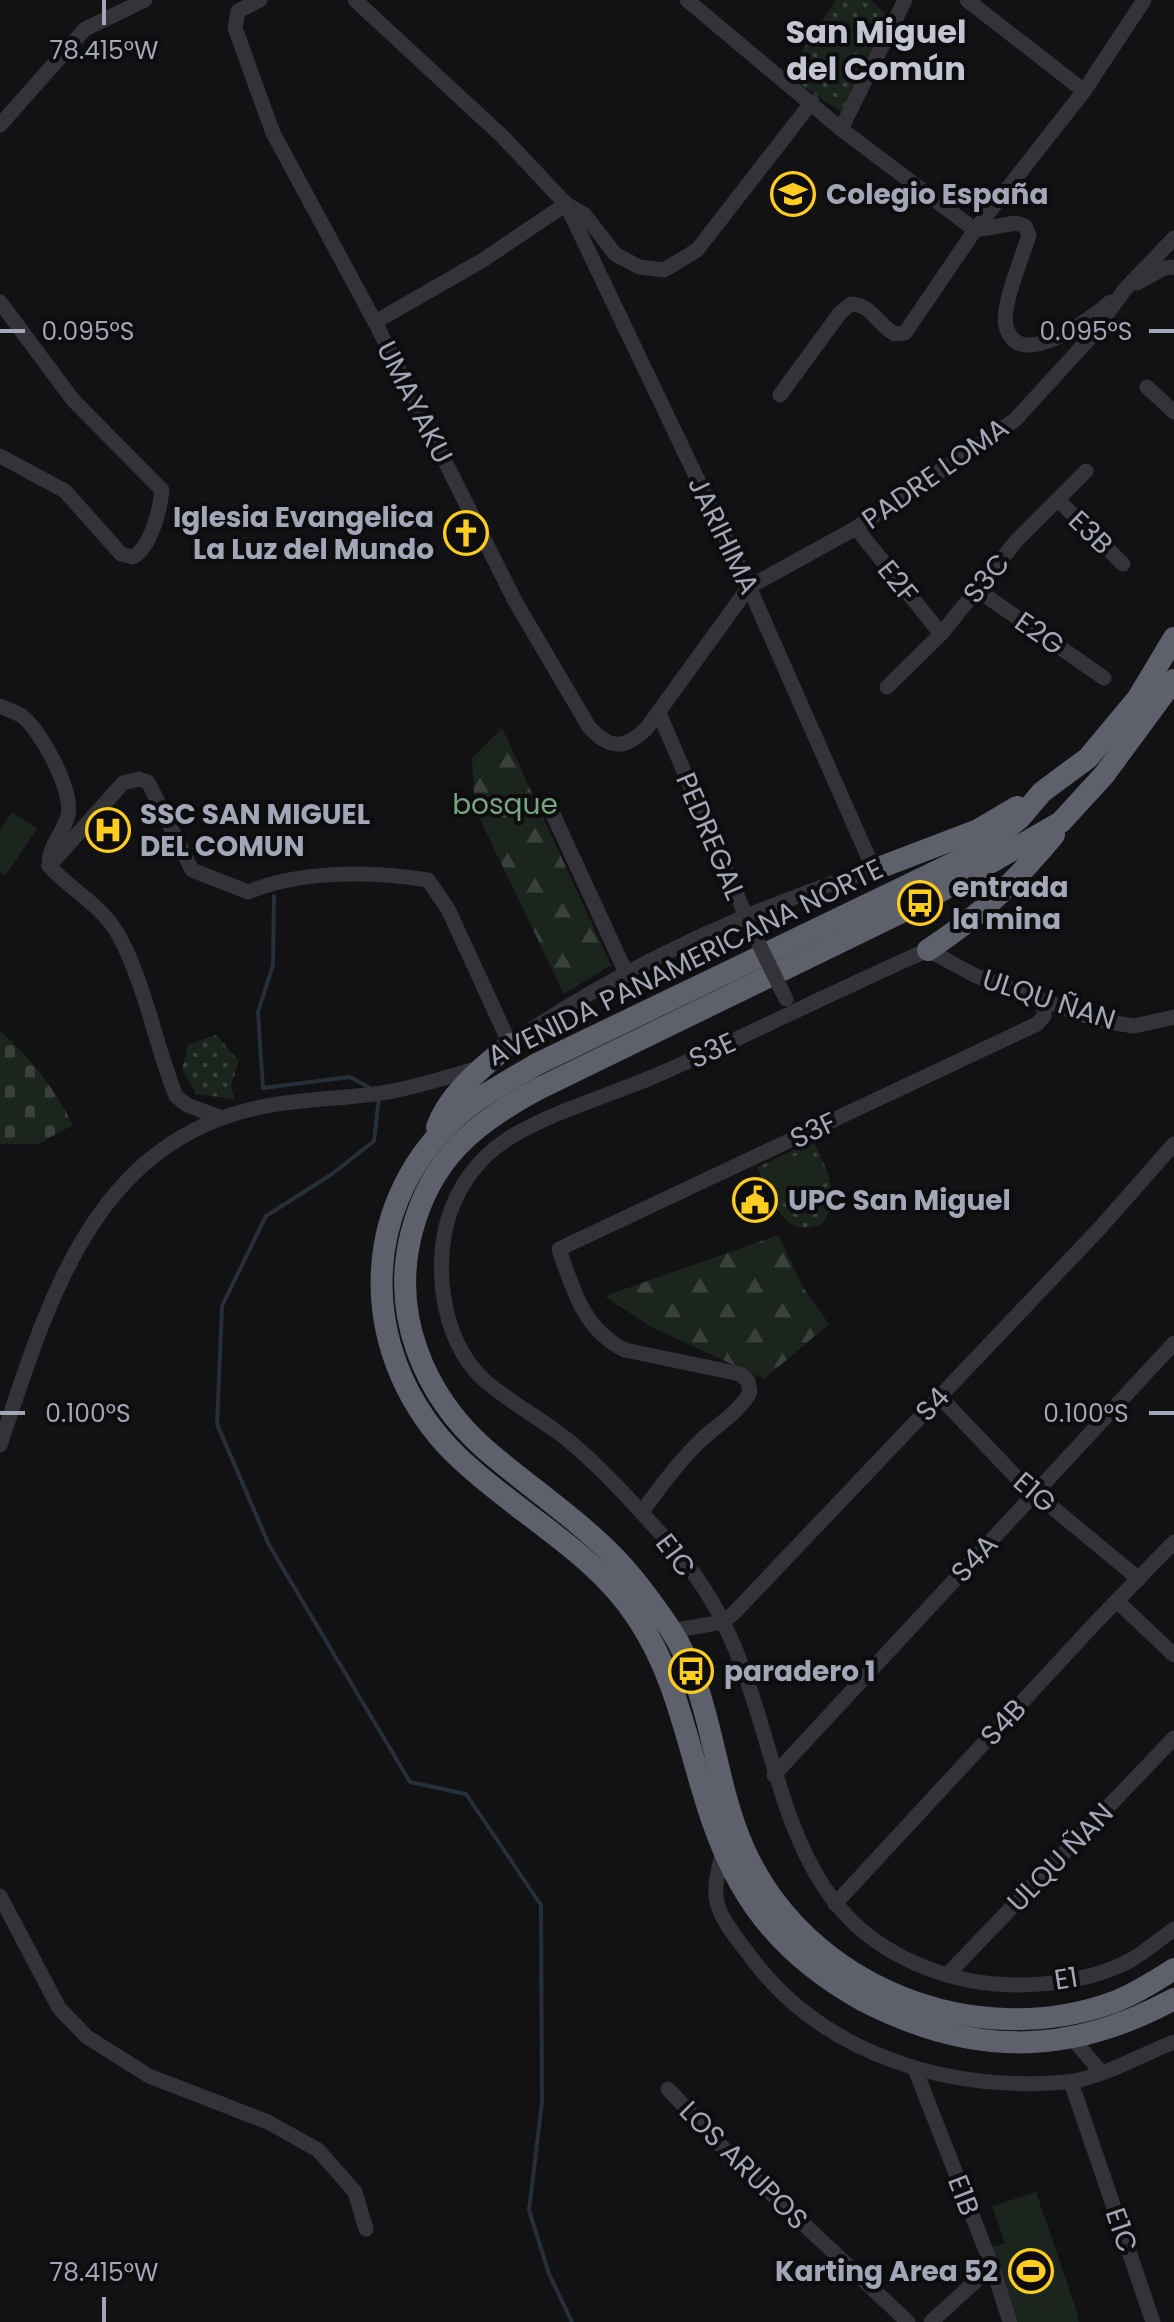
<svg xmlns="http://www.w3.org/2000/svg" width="1174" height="2322" viewBox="0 0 1174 2322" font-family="Poppins,sans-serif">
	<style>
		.grass { fill: url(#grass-dots) }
		.forest { fill: url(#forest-firs) }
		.cemetery { fill: url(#cemetery-stones) }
		.garden { fill: #1c241e }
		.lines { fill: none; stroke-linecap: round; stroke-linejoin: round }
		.stream { stroke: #272f39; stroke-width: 4 }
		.minor { stroke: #333339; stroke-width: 15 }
		.highway { stroke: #5e606b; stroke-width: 22 }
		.minor-bridge { stroke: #333339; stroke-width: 15 }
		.ticks { fill: none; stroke: #a2a6b6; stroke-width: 4 }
		.labels { text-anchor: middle; stroke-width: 8; stroke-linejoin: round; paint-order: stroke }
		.poi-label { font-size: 28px; font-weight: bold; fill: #a2a6b6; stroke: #0d0d0f; text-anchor: start }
		.street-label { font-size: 28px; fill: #a2a6b6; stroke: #0d0d0f }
		.park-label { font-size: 28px; fill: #77a37e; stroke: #0d0d0f }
		.quarter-label { font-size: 32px; font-weight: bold; fill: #c3c6d2; stroke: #0d0d0f }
		.ticks-label { font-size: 25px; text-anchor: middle; fill: #a2a6b6; stroke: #0d0d0f; stroke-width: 8; stroke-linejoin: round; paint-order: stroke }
	</style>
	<defs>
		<pattern id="grass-dots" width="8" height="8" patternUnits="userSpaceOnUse" patternTransform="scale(2.5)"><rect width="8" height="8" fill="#1c241e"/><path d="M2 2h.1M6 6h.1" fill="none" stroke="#3a413c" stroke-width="1.8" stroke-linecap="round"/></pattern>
		<pattern id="forest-firs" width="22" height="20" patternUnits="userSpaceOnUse" patternTransform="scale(2.5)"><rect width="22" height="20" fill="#1c241e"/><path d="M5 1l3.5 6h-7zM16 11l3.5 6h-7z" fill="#3a413c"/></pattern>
		<pattern id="cemetery-stones" width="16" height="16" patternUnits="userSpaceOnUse" patternTransform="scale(2.5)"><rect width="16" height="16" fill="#1c241e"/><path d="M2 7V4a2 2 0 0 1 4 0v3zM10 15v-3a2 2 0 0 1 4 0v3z" fill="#3a413c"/></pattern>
	</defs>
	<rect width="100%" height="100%" fill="#121214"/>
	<g class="grass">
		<polygon points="836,0 871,0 891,19 844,114 786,75"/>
		<polygon points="216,1035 239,1061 231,1086 234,1099 196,1094 182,1069 188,1045"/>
		<path d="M814 1141C826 1169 842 1195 823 1223 783 1243 770 1195 757 1167Z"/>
	</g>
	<g class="forest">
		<polygon points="502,728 611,965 564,994 475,809 472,758"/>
		<polygon points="778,1235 804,1289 829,1324 764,1379 649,1326 605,1296"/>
	</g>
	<path class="cemetery" d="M0 1031C31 1057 55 1090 73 1125L38 1144H0Z"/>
	<g class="garden">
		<polygon points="12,812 37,829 5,876 0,872 0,830"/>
		<polygon points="811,1149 826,1183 779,1203 764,1170"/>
		<polygon points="1036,2192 1075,2306 1079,2322 1018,2322 993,2247 1005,2243 992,2206"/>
	</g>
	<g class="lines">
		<g class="stream">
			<polyline points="274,896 273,965 258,1012 263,1088 350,1077 370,1088"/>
			<polyline points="379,1097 374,1141 332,1174 266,1216 222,1306 217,1424 269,1545 410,1782 466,1794 541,1905 542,2102 529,2210 549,2274 572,2322"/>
		</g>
		<g class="minor">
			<path d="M260 0 238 11 235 28 273 133 375 322 515 601 589 727C609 749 624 750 646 729L749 587 856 528 1015 420 1088 340 1126 288 1174 238"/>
			<polyline points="355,0 503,137 566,204 585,215 615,254 639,267 664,270 697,250 812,102"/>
			<path d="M687 0 841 129 975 230 1016 223 1025 226 1029 235C1023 256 1001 306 1006 326 1018 374 1092 318 1110 302"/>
			<polyline points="967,0 1084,91"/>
			<polyline points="0,125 85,29 145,0"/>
			<polyline points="841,129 905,0"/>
			<polyline points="1137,283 1164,268 1174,267"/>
			<path d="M0 302 73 400 162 490C160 510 151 547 133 557L121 554 65 491 0 456"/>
			<polyline points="375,322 483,260 566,204 749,587 874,870"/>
			<polyline points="1147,387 1174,412"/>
			<path d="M780 395 840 313 851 304C871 304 878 325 895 334L905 333 975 230 1084 91 1144 0"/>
			<polyline points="1059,501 1123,564"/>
			<polyline points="856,528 941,634"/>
			<polyline points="976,589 1104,678"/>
			<polyline points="887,687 941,634 1017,540 1086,471"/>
			<path d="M0 706C7 709 16 712 22 716 42 732 73 790 68 815 64 833 48 846 49 866 71 890 103 906 119 936 146 986 155 1044 176 1096L187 1105 222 1118"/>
			<polyline points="659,713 748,921"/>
			<polyline points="551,810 627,975"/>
			<path d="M49 866 123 783 139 779 148 782 192 870 248 892C302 870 372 871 428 880L448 909 510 1044C622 967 747 910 876 869"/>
			<path d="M1174 1017 1134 1026 1097 1020 976 976 928 950C836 990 747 1036 655 1076 610 1095 549 1113 509 1138 484 1154 464 1178 453 1205 431 1257 440 1339 483 1379 510 1403 542 1419 569 1441 604 1470 632 1502 662 1535 685 1560 708 1591 723 1622 792 1761 772 1930 958 1978 1011 1991 1082 1986 1131 1960 1146 1951 1160 1939 1174 1929"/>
			<polyline points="939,1396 1018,1479 1139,1579"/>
			<path d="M0 1445C48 1303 92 1142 261 1107 298 1099 337 1099 375 1094 410 1089 444 1078 479 1068"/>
			<path d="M642 1512C659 1488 677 1464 698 1443 715 1426 739 1413 750 1392L748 1381 740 1374 625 1350C584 1330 573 1290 559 1249L1037 1024 1044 1016V1008L1036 997"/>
			<polyline points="1117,1601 1174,1655"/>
			<polyline points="671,1631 723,1622 733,1614 1100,1228 1174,1144"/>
			<polyline points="774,1775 1174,1343"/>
			<path d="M723 1849C720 1865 713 1886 717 1902 722 1923 741 1943 753 1960 826 2056 950 2092 1067 2082 1099 2079 1143 2054 1174 2042"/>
			<polyline points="0,1896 59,2008 87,2037 149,2076 268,2122 318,2150 355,2192 366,2229"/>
			<polyline points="835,1904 1097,1621 1174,1542"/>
			<polyline points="947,1975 1174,1738"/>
			<polyline points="1072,2038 1101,2072"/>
			<polyline points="915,2069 992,2266 1010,2322"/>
			<polyline points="1071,2082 1153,2322"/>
			<polyline points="668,2089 731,2156 908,2322"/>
			<polyline points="931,2322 992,2266"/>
		</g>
		<g class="highway">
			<path d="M1174 638 1138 698 1088 758 1042 792 1020 818 979 851 537 1064C508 1081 479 1096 455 1118 353 1212 361 1362 456 1455 513 1511 591 1549 636 1616 691 1696 692 1800 740 1883 769 1935 813 1973 864 2001 971 2056 1068 2057 1174 1999"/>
			<path d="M1174 680 1104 775 1061 822 920 903 538 1089C475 1123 431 1158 412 1231 390 1313 423 1394 485 1449 523 1482 565 1510 602 1545 628 1569 649 1598 669 1627 713 1693 712 1778 744 1849 806 1987 974 2053 1114 2002 1135 1994 1155 1981 1174 1969"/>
			<polyline points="876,869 978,830 1017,807"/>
			<path d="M928 950C981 915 1013 884 1054 835"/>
			<path d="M437 1127C449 1093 483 1067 510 1044"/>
		</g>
		<polyline class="minor-bridge" points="749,924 786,999"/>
	</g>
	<path class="ticks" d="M104 0V25M0 331H25M1149 331H1174M0 1413H25M1149 1413H1174M104 2297V2322"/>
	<defs>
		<g id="university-ring" transform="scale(2.25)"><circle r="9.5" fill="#0d0d0f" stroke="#ffcd1f" stroke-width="1.5"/><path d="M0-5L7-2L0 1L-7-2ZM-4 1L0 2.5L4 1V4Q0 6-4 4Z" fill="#ffcd1f"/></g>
		<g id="church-ring" transform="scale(2.25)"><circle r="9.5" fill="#0d0d0f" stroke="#ffcd1f" stroke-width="1.5"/><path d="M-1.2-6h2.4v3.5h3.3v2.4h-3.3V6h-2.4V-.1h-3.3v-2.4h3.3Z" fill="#ffcd1f"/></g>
		<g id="hospital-ring" transform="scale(2.25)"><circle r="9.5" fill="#0d0d0f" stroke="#ffcd1f" stroke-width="1.5"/><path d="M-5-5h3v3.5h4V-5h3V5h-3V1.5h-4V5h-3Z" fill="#ffcd1f"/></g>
		<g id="bus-ring" transform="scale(2.25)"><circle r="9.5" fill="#0d0d0f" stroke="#ffcd1f" stroke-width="1.5"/><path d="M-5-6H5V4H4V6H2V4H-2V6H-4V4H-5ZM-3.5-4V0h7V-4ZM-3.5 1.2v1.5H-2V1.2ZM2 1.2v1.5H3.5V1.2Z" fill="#ffcd1f"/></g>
		<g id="civic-ring" transform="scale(2.25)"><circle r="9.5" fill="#0d0d0f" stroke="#ffcd1f" stroke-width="1.5"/><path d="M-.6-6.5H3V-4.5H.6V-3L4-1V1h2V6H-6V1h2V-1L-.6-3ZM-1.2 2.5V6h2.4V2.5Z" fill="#ffcd1f"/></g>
		<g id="stadium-ring" transform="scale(2.25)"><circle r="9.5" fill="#0d0d0f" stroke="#ffcd1f" stroke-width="1.5"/><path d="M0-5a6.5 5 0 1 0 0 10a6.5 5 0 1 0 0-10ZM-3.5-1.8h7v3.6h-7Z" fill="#ffcd1f"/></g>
	</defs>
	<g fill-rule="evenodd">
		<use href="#university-ring" x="793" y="194"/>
		<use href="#church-ring" x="466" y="533"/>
		<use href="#hospital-ring" x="108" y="830"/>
		<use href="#bus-ring" x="920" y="903"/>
		<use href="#civic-ring" x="755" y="1200"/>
		<use href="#bus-ring" x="691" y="1671"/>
		<use href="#stadium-ring" x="1031" y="2271"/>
	</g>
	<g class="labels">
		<g class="poi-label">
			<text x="826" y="204">Colegio España</text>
			<text x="434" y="527" text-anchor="end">Iglesia Evangelica<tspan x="434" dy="32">La Luz del Mundo</tspan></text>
			<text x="140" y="824">SSC SAN MIGUEL<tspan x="140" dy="32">DEL COMUN</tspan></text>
			<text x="952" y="897">entrada<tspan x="952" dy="32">la mina</tspan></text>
			<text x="788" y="1210">UPC San Miguel</text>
			<text x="724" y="1681">paradero 1</text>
			<text x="998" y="2281" text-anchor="end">Karting Area 52</text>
		</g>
		<g class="street-label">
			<text transform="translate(415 402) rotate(63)" y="10">UMAYAKU</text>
			<text transform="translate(935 473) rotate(-35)" y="10">PADRE LOMA</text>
			<text transform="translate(1091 532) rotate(44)" y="10">E3B</text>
			<text transform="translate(724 535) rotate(64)" y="10">JARIHIMA</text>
			<text transform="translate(986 578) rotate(-50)" y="10">S3C</text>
			<text transform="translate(898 581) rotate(51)" y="10">E2F</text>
			<text transform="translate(1040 633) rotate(35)" y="10">E2G</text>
			<text transform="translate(711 836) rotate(67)" y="10">PEDREGAL</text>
			<text transform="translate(685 962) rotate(-26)" y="10">AVENIDA PANAMERICANA NORTE</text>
			<text transform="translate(1049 999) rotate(18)" y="10">ULQU ÑAN</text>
			<text transform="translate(712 1050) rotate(-25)" y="10">S3E</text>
			<text transform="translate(813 1130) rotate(-25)" y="10">S3F</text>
			<text transform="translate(932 1404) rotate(-47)" y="10">S4</text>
			<text transform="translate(1035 1492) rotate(41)" y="10">E1G</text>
			<text transform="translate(676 1555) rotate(53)" y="10">E1C</text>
			<text transform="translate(974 1558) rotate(-47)" y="10">S4A</text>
			<text transform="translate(1003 1722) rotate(-47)" y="10">S4B</text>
			<text transform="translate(1060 1857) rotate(-46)" y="10">ULQU ÑAN</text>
			<text transform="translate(1066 1978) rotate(-9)" y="10">E1</text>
			<text transform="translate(744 2165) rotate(45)" y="10">LOS ARUPOS</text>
			<text transform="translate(964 2195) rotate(69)" y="10">E1B</text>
			<text transform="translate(1122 2230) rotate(71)" y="10">E1C</text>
		</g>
		<g class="park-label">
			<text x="505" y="814">bosque</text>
		</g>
		<g class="quarter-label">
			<text x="876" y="43">San Miguel<tspan x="876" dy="37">del Común</tspan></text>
		</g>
	</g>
	<g class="ticks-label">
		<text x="104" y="59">78.415°W</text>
		<text x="88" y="340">0.095°S</text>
		<text x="1086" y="340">0.095°S</text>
		<text x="88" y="1422">0.100°S</text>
		<text x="1086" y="1422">0.100°S</text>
		<text x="104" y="2281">78.415°W</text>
	</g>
</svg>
